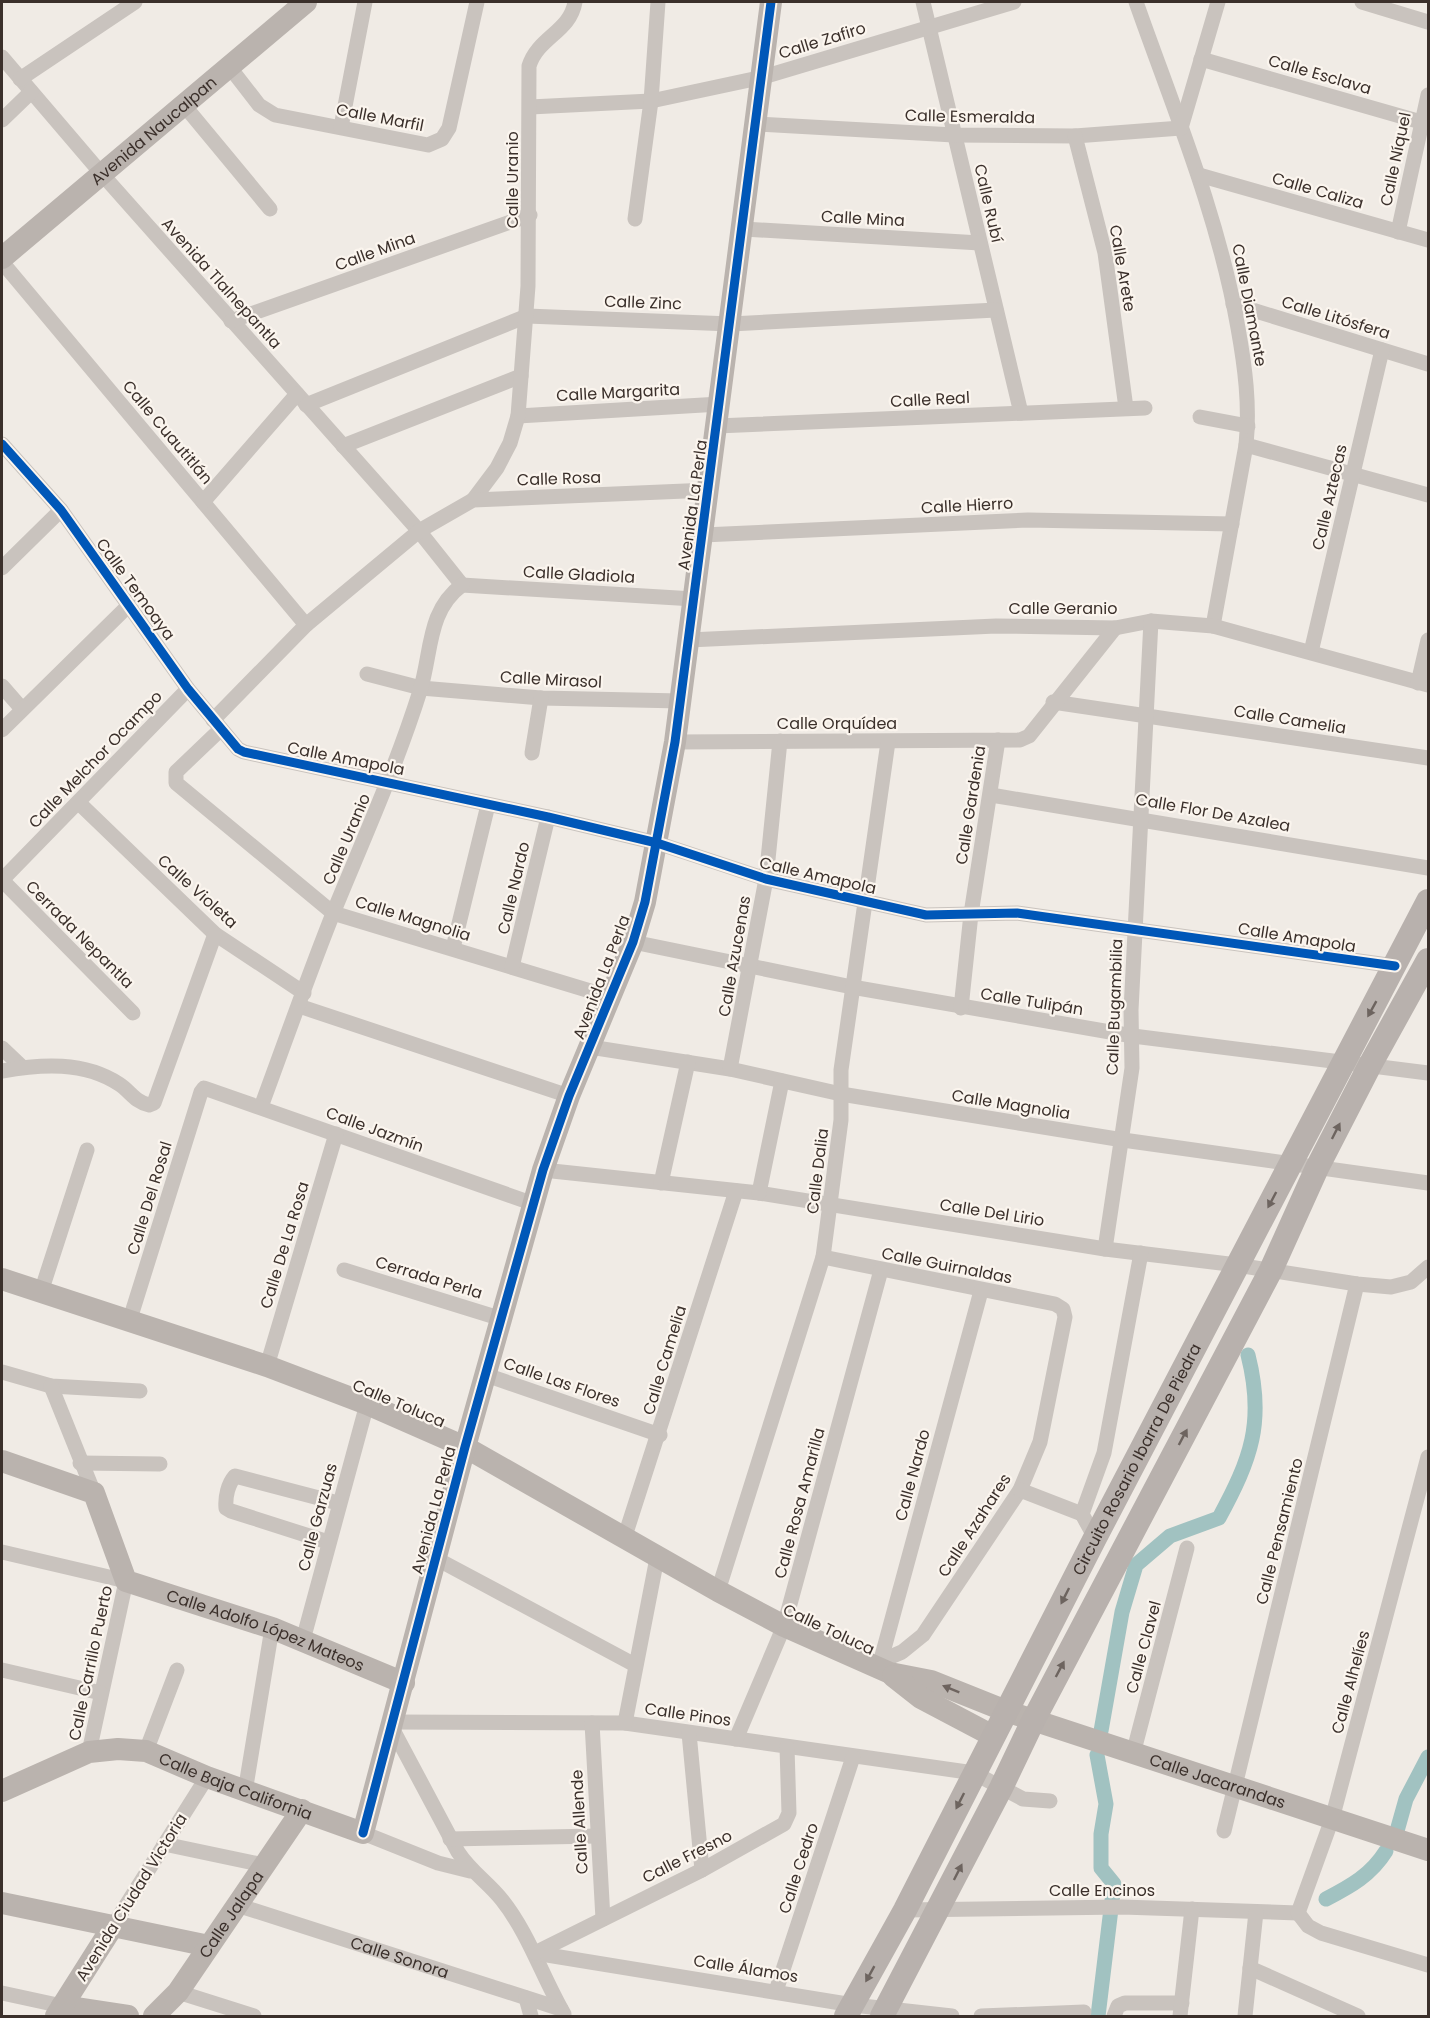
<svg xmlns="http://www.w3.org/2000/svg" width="1430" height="2018" viewBox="0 0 1430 2018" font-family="Poppins,sans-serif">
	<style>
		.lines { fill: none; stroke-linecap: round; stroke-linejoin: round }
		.canal { stroke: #a1c2c1; stroke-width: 15 }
		.street { stroke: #c9c3be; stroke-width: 15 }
		.secondary { stroke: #bab3ae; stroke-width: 22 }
		.primary { stroke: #b8b1ad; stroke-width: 24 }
		.cycleway-casing { stroke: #fbf5ee; stroke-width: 13 }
		.cycleway { stroke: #0057b8; stroke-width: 9 }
		.oneway { fill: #6d645f }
		.oneway2 { fill: #6e645f }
		.labels { text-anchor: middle; stroke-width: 4.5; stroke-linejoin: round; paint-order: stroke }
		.street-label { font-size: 16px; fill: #3b302b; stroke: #fbf5ee }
	</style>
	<rect width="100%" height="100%" fill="#f0ebe5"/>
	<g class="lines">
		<g class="canal">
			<path d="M1101 1731 1122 1612 1136 1565 1170 1536 1219 1518C1251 1459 1265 1422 1248 1355"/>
			<polyline points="1097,1755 1106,1804 1101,1834 1101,1868 1114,1884 1098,2016"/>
			<polyline points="1397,1831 1406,1799 1428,1757"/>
			<path d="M1326 1899C1351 1886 1371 1875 1386 1851"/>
		</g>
		<g class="street">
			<polyline points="923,2 1021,413"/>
			<path d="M1136 2C1174 110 1218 214 1238 328 1245 367 1250 405 1246 445L1213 626"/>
			<polyline points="1362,2 1428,22"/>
			<polyline points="2,57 101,173 419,531 462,585"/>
			<polyline points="1201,59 1428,124"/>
			<polyline points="228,65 259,105 275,115 428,145 442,139 449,128 477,2"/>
			<polyline points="20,79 135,2"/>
			<polyline points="183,104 270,209"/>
			<polyline points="530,107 651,101 763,77 1014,2"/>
			<polyline points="2,120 31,92"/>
			<polyline points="757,124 954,135 1075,136 1181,128 1218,2"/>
			<polyline points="341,127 365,2"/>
			<polyline points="1075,136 1105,253 1126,408"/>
			<polyline points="1199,175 1428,240"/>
			<polyline points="635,219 651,101 658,2"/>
			<polyline points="744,229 980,243"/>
			<polyline points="1398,232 1428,95"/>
			<polyline points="2,262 306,625"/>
			<polyline points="1233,304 1428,364"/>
			<polyline points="231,321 530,215"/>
			<polyline points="306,405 527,316 731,324 996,310"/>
			<polyline points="518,416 720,404"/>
			<polyline points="1200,417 1248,426"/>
			<polyline points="717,426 1145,408"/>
			<polyline points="2,444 61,510 188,689 238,749 244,752 548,817 657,843 766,879 926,915 1017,913 1395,966"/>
			<polyline points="1246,445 1428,495"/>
			<polyline points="343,446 521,376"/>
			<path d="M473 500 497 468 510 443 518 416 528 286 529 66C538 37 570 32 575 2"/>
			<polyline points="203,502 297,394"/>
			<polyline points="703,535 1028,520 1232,524"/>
			<polyline points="2,568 61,510"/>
			<polyline points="462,585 694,599"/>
			<polyline points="689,640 996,626 1115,628 1151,621 1213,626 1428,685"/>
			<polyline points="1311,652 1382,350"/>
			<polyline points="367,674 421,688 541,698 681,701"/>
			<polyline points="1418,683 1428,640"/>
			<polyline points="2,686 22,709"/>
			<polyline points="1053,702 1428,758"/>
			<polyline points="213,720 306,625 419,531 473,500 709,490"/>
			<polyline points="221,729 176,772 176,783 333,913 610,997"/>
			<polyline points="2,730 130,604"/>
			<polyline points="675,742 1020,740 1029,736 1115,628"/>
			<polyline points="532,753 541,698"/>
			<polyline points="991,795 1428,868"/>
			<polyline points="79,803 215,934 304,993"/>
			<polyline points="2,880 188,689"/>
			<polyline points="2,880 133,1013"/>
			<polyline points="633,942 852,987 1133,1036 1428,1073"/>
			<polyline points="453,948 488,805"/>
			<polyline points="512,967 548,817"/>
			<polyline points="299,1006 569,1096"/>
			<polyline points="961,1008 971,914 998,740"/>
			<polyline points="590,1047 730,1069 841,1094 1123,1140 1428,1183"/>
			<polyline points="2,1048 22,1067"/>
			<polyline points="730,1069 766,879 780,741"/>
			<path d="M2 1071C41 1064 84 1061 119 1084 130 1091 135 1102 149 1105L154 1103 215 934"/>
			<path d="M261 1107C285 1042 308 976 334 911 364 838 396 767 420 691 432 652 427 611 462 585"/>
			<polyline points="543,1170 759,1193 1105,1249 1237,1265 1357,1284 1391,1287 1411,1282 1428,1267"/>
			<polyline points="661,1183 688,1062"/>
			<polyline points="759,1193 782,1081"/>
			<polyline points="1105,1249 1132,1068 1131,1010 1151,621"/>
			<polyline points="823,1257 1055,1304 1063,1309 1065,1317 1040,1442 1020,1490 923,1635 902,1652 881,1661"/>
			<polyline points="344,1270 502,1319"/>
			<polyline points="41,1292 87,1150"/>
			<polyline points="130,1319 201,1092 204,1088 534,1204"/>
			<polyline points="267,1366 336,1134"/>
			<polyline points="2,1372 51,1386 140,1391"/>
			<polyline points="486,1375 660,1435"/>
			<polyline points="51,1386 94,1493"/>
			<polyline points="80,1463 160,1464"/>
			<polyline points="1020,1490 1082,1514"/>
			<polyline points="1095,1538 1082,1514 1104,1453 1141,1253"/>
			<polyline points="624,1539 736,1191"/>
			<path d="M328 1542 231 1511 226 1508C225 1497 228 1484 235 1476L338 1503"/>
			<polyline points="2,1552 126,1581 89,1752"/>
			<polyline points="435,1558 635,1665"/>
			<polyline points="718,1591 823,1257 841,1120 841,1070 888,742"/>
			<polyline points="303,1640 367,1404"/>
			<polyline points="879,1667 981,1291"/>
			<polyline points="2,1670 101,1693"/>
			<polyline points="394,1722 625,1723 974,1773 1023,1799 1050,1801"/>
			<polyline points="592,1723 603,1919"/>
			<polyline points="625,1723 657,1558"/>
			<path d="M392 1728 458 1852C471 1872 488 1882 502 1900 529 1934 542 1976 564 2014"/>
			<polyline points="689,1733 702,1870"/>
			<polyline points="736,1739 784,1626 881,1270"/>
			<polyline points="146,1751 177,1670"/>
			<polyline points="1133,1754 1187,1548"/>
			<polyline points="245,1792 272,1628"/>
			<polyline points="1224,1831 1357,1284"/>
			<polyline points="363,1833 438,1863 470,1871"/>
			<polyline points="450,1839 597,1836"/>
			<polyline points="164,1844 264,1865"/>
			<path id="s1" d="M237 1905 561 2009"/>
			<polyline points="905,1910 1122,1907 1298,1913"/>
			<polyline points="1298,1913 1332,1819 1428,1457"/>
			<polyline points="1298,1913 1308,1926 1321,1933 1428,1965"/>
			<polyline points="113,1926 207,1777"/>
			<polyline points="535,1953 853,2005 952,2016"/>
			<polyline points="535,1953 702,1870 784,1824 789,1813 787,1747"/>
			<polyline points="1250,1968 1358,2016"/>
			<polyline points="776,1991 853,1757"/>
			<polyline points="178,1992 254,2016"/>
			<polyline points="2,1993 62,2006"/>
			<polyline points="526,1998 531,2016"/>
			<polyline points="981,2016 1084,2012"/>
			<polyline points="1114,2016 1118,2006 1125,2003 1182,2003"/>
			<polyline points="1180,2016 1192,1909"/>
			<polyline points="1245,2016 1256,1912"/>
		</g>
		<g class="secondary">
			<path id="s2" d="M2 258 306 2"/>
			<path id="s3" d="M2 1279 267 1366 367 1404 465 1447 718 1591 784 1626 890 1673 931 1681 1006 1711 1428 1850"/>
			<path id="s4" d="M2 1461 94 1493 126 1581 272 1628 404 1683"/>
			<polyline points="893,1676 921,1698 993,1736"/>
			<path id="s5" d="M2 1791 89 1752 118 1749 146 1751 207 1777 363 1833 465 1447 543 1170 569 1096 633 942 645 902 675 742 771 2"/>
			<polyline points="2,1903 209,1946"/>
			<polyline points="62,2006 128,2016"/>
			<polyline points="56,2016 113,1926"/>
			<path id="s6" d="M154 2016 178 1992 302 1810"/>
		</g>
		<g class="primary">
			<path id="s7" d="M846 2016 905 1910 1095 1538 1428 901"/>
			<polyline points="882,2016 1001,1788 1033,1721 1271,1270 1317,1168 1370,1065 1428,960"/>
		</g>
		<g class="cycleway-casing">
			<g id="cycleway">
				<polyline points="2,444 61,510 188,689 238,749 244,752 548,817 657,843 766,879 926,915 1017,913 1395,966"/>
				<polyline points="363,1833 465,1447 543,1170 569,1096 633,942 645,902 675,742 771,2"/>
			</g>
		</g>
		<use href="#cycleway" class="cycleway"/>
	</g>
	<defs><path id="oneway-solid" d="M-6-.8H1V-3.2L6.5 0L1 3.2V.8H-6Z" transform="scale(1.5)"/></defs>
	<g class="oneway">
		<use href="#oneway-solid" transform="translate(1372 1009) rotate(119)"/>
		<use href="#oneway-solid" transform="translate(1336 1131) rotate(-63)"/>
		<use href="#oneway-solid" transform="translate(1272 1200) rotate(118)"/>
		<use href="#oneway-solid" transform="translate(1183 1437) rotate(-62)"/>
		<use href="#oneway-solid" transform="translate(1065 1596) rotate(117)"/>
		<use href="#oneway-solid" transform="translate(1060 1669) rotate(-62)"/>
		<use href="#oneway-solid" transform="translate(960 1801) rotate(117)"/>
		<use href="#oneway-solid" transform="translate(958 1872) rotate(-63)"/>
		<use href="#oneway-solid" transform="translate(870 1974) rotate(119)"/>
	</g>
	<use class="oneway2" href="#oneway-solid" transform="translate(951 1689) rotate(-158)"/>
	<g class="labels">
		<g class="street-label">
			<text transform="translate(822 40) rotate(-17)" y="6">Calle Zafiro</text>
			<text transform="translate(1320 74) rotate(16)" y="6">Calle Esclava</text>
			<text transform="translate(970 116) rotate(1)" y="6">Calle Esmeralda</text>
			<text transform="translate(380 117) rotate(11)" y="6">Calle Marfil</text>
			<text dy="6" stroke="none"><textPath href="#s2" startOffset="198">Avenida Naucalpan</textPath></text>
			<text transform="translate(1395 159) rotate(-78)" y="6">Calle Níquel</text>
			<text transform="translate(512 180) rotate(-90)" y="6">Calle Uranio</text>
			<text transform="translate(1318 190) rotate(16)" y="6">Calle Caliza</text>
			<text transform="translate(989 203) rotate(77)" y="6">Calle Rubí</text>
			<text transform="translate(863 218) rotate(3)" y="6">Calle Mina</text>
			<text transform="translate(375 251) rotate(-20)" y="6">Calle Mina</text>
			<text transform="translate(1123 268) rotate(80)" y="6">Calle Arete</text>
			<text transform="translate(222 283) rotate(48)" y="6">Avenida Tlalnepantla</text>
			<text transform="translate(643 302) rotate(2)" y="6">Calle Zinc</text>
			<text transform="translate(1250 305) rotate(79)" y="6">Calle Diamante</text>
			<text transform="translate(1336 317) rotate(17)" y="6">Calle Litósfera</text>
			<text transform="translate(618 392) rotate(-3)" y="6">Calle Margarita</text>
			<text transform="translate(930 399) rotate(-3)" y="6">Calle Real</text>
			<text transform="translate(168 432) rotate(50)" y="6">Calle Cuautitlán</text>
			<text transform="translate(559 478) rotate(-2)" y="6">Calle Rosa</text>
			<text transform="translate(1329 497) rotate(-77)" y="6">Calle Aztecas</text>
			<text transform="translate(692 505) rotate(-82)" y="6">Avenida La Perla</text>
			<text transform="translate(967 505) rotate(-3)" y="6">Calle Hierro</text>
			<text transform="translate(579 574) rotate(3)" y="6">Calle Gladiola</text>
			<text transform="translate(136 589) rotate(54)" y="6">Calle Temoaya</text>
			<text x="1063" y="614">Calle Geranio</text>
			<text transform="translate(551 679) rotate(3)" y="6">Calle Mirasol</text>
			<text transform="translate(1290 719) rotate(9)" y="6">Calle Camelia</text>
			<text x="837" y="729">Calle Orquídea</text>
			<text transform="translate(346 758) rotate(11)" y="6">Calle Amapola</text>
			<text transform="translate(95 759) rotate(-46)" y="6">Calle Melchor Ocampo</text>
			<text transform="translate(970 805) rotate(-81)" y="6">Calle Gardenia</text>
			<text transform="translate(1213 812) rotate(10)" y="6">Calle Flor De Azalea</text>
			<text transform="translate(346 839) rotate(-67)" y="6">Calle Uranio</text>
			<text transform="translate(818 875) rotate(13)" y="6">Calle Amapola</text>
			<text transform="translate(513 888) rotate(-77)" y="6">Calle Nardo</text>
			<text transform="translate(198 891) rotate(42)" y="6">Calle Violeta</text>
			<text transform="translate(413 918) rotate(17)" y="6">Calle Magnolia</text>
			<text transform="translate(80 934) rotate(45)" y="6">Cerrada Nepantla</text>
			<text transform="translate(1297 937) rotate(9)" y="6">Calle Amapola</text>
			<text transform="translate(734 956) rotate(-80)" y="6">Calle Azucenas</text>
			<text transform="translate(601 977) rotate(-69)" y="6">Avenida La Perla</text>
			<text transform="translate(1032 1001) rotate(9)" y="6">Calle Tulipán</text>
			<text transform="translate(1114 1007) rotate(-88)" y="6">Calle Bugambilia</text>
			<text transform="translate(1011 1104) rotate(9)" y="6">Calle Magnolia</text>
			<text transform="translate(375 1129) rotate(20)" y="6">Calle Jazmín</text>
			<text transform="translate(817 1171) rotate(-83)" y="6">Calle Dalia</text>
			<text transform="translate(149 1198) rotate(-73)" y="6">Calle Del Rosal</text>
			<text transform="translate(992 1212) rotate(9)" y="6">Calle Del Lirio</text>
			<text transform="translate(284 1245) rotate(-73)" y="6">Calle De La Rosa</text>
			<text transform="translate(947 1265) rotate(11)" y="6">Calle Guirnaldas</text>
			<text transform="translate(429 1277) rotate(17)" y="6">Cerrada Perla</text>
			<text transform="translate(664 1360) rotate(-73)" y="6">Calle Camelia</text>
			<text transform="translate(562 1382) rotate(19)" y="6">Calle Las Flores</text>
			<text transform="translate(399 1403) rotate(23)" y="6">Calle Toluca</text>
			<text dy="6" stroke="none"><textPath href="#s7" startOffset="628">Circuito Rosario Ibarra De Piedra</textPath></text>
			<text transform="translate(912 1475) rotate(-75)" y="6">Calle Nardo</text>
			<text transform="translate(799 1503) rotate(-75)" y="6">Calle Rosa Amarilla</text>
			<text transform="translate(433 1510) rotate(-75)" y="6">Avenida La Perla</text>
			<text transform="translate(317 1517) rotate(-75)" y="6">Calle Garzuas</text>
			<text transform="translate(974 1525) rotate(-57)" y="6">Calle Azahares</text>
			<text transform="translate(1279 1531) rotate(-76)" y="6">Calle Pensamiento</text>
			<text transform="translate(829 1629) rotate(25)" y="6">Calle Toluca</text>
			<text dy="6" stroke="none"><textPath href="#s4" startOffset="339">Calle Adolfo López Mateos</textPath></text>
			<text transform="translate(1143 1647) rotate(-75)" y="6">Calle Clavel</text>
			<text transform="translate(90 1663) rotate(-78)" y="6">Calle Carrillo Puerto</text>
			<text transform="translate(1350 1682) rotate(-75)" y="6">Calle Alhelíes</text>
			<text transform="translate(688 1714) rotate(8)" y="6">Calle Pinos</text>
			<text dy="6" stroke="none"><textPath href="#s3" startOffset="1320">Calle Jacarandas</textPath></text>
			<text dy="6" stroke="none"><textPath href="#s5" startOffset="249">Calle Baja California</textPath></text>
			<text transform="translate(579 1822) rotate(-93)" y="6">Calle Allende</text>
			<text transform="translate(687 1856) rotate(-27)" y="6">Calle Fresno</text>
			<text transform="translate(798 1868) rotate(-72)" y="6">Calle Cedro</text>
			<text x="1102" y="1896">Calle Encinos</text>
			<text transform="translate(131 1897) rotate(-58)" y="6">Avenida Ciudad Victoria</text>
			<text dy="6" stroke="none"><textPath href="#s6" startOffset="128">Calle Jalapa</textPath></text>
			<text dy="6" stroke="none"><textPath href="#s1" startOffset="171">Calle Sonora</textPath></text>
			<text transform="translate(746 1968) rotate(9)" y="6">Calle Álamos</text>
		</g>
	</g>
	<rect width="1430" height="2018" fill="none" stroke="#3b302b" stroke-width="6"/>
</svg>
